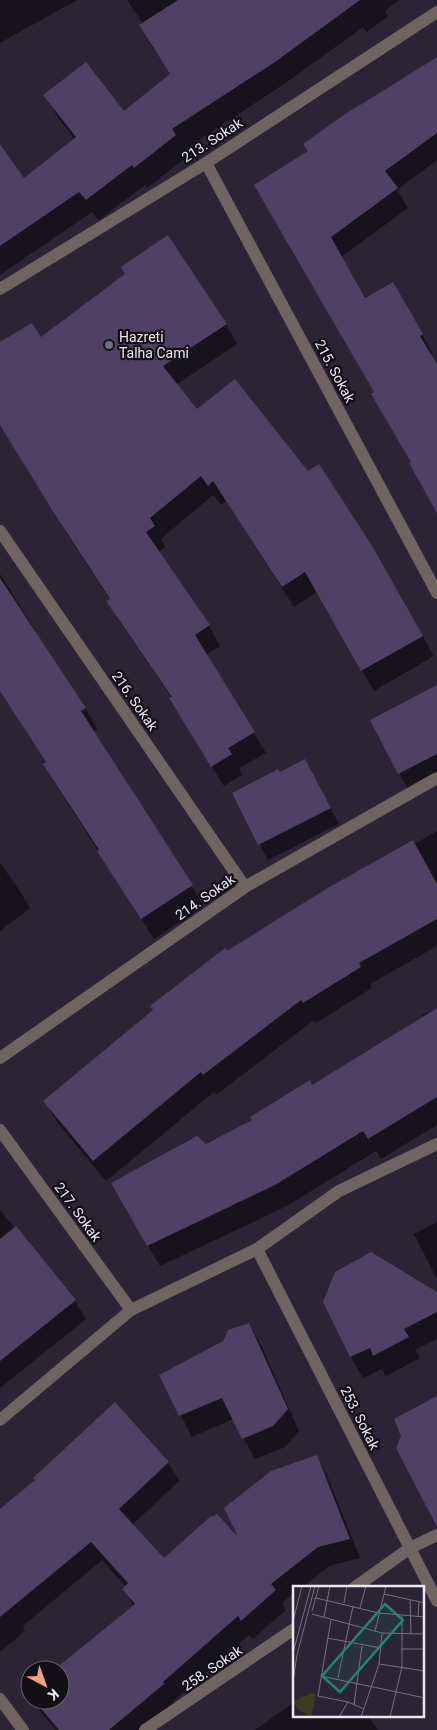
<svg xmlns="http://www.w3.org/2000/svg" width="437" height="1730" viewBox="0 0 437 1730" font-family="Roboto,sans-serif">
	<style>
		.shadow { fill: #0007 }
		.building { fill: #4e4164 }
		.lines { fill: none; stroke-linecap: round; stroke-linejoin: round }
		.minor { stroke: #6e6461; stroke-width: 12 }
		.worship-dot { fill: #6b7280; stroke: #120f16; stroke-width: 2 }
		.labels { text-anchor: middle; stroke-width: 4.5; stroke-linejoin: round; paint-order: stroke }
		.street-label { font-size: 14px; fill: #ebe8f3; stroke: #120f16 }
		.poi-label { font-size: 14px; fill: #ebe8f3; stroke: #120f16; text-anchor: start }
		.inset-road { fill: none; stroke: #777281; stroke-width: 1 }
		.view { fill: #25817b; fill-opacity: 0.15; stroke: #25817b; stroke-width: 2.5 }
		.inset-edge { fill: none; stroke: #ebe8f3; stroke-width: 2.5 }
	</style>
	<rect width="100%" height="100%" fill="#2a2435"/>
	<g class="shadow">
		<polygon points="0,0 77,0 0,43"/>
		<polygon points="127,0 399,0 385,11 388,16 367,32 363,27 287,82 184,150 187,157 147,188 145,185 99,220 92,212 0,275 0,146 23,180 75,140 57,116 45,95 124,113 171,75 152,47 140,26 143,24"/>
		<polygon points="437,66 437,160 397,190 408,208 341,257 365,300 393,284 433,354 430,355 437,367 437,510 375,393 256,186 309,152"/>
		<polygon points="226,324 237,344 176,385 197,411 308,473 370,544 434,656 374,691 317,592 294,607 226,501 221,505 213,495 161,539 165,547 158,552 209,626 220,646 206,655 266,753 239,768 242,775 224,786 182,719 172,698 120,622 108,602 110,600 67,534 2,426 0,427 0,344"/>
		<polygon points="0,574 24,612 36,632 35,633 85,708 97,729 93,732 204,906 154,939 56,785 44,765 47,763 0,691"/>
		<polygon points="437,686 437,781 411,795 371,721"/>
		<polygon points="280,774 314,777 339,824 268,860 233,793"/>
		<polygon points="437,831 437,946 370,984 372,988 316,1023 314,1020 216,1095 214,1092 106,1181 57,1122 45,1101 227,953"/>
		<polygon points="0,863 18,888 30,908 0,931"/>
		<polygon points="437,1008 437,1125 381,1159 376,1151 287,1206 160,1266 112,1184 206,1146 312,1087 424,1018 422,1015"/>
		<polygon points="0,1210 75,1301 86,1319 0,1388"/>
		<polygon points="437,1222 437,1279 414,1234"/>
		<polygon points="437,1294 437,1339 415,1350 420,1358 386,1376 382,1369 363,1378 351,1357 325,1302"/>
		<polygon points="249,1324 261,1345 299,1431 285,1447 255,1459 233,1419 192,1437 161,1376 224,1342"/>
		<polygon points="316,1456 327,1475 360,1558 329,1566 302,1588 294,1588 294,1593 282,1603 286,1610 253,1639 249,1635 173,1702 174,1703 142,1730 56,1730 40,1711 34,1700 60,1700 60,1670 56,1670 134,1607 124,1589 126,1587 102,1560 23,1626 25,1631 0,1652 0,1510 168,1462 179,1481 132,1525 164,1559 241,1542"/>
		<polygon points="294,1702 294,1716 368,1716 378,1730 255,1730"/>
	</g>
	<g class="building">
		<polygon points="178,0 360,0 275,62 172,129 176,135 134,168 132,165 86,200 79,192 0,246 0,144 24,178 76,137 43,95 86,62 124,111 170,74 139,25"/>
		<polygon points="437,57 437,133 385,171 398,188 331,237 365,298 393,282 423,334 420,336 437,364 437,513 409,463 411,462 371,394 374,392 254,185 308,151 303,144 344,115"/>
		<polygon points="168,235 227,324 163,366 197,409 235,379 308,471 319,464 371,544 423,636 361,671 305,572 282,587 213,481 208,486 201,476 150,518 155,526 146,532 210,625 195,635 255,732 228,748 232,754 211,767 169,698 172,697 106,601 110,599 54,513 0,425 0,342 32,323 41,337 125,274 121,267"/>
		<polygon points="0,578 86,708 81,711 193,885 141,919 97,851 99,850 43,764 46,762 0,691"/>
		<polygon points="437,685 437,754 398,774 370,720"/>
		<polygon points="305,759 331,808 258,845 232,793 278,769 280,772"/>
		<polygon points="413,840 437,884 437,919 359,963 361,967 303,1003 301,1000 203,1075 201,1072 93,1161 43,1101 153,1010 150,1006 225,948 227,951 326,889"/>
		<polygon points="437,1008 437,1097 368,1139 363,1131 275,1185 147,1246 111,1183 197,1136 206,1144 252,1120 250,1117 310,1080 312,1085"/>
		<polygon points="16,1226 76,1300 0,1361 0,1239"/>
		<polygon points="371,1252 437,1292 437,1312 404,1329 409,1337 373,1356 370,1348 350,1357 323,1302 335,1272"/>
		<polygon points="249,1323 288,1409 273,1426 242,1439 222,1398 179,1416 159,1375 223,1341 228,1330"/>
		<polygon points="437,1396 437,1527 396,1448 401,1436 394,1419"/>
		<polygon points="115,1402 169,1462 119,1509 164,1558 211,1516 212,1517 217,1514 238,1537 224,1508 271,1471 317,1455 350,1539 318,1547 271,1584 276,1590 241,1621 238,1616 163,1682 164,1684 109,1730 59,1730 34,1700 60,1700 60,1670 54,1670 135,1604 122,1589 128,1583 91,1542 0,1617 0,1509 35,1480 33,1478"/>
	</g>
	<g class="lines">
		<g class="minor">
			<polyline points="206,163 437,593"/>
			<polyline points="0,289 206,163 437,12"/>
			<polyline points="0,531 245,887"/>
			<polyline points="0,1058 245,887 437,778"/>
			<polyline points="0,1130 131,1310"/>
			<polyline points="257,1249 437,1601"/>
			<polyline points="0,1420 131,1310 257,1249 339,1191 437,1144"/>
			<polyline points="354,1588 410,1548 437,1535"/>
			<polyline points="0,1699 23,1730"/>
			<polyline points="145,1730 294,1629"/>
		</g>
	</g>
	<circle class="worship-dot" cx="109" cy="345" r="5"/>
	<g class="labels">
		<g class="street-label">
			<text transform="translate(212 140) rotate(-33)" y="5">213. Sokak</text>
			<text transform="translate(335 371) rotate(62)" y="5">215. Sokak</text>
			<text transform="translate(135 701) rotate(55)" y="5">216. Sokak</text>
			<text transform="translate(205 897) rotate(-35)" y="5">214. Sokak</text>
			<text transform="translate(78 1212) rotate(54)" y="5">217. Sokak</text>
			<text transform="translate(360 1418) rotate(63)" y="5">253. Sokak</text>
			<text transform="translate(212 1668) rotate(-34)" y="5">258. Sokak</text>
		</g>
		<g class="poi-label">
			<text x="119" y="342">Hazreti<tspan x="119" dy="16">Talha Cami</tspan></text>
		</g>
	</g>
	<g transform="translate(293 1586)">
		<rect width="131" height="131" fill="#2a2435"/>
		<path d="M18 107 23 108 18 131 5 123 0 115Z" fill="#393c21"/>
		<path class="inset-road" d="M91 8 132 17M23 12 86 27 132 31M117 14 118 47M51 17 54 0M67 22 73 0M19 25 26 0M19 28 89 47 132 48M31 31 37 0M125 31 126 16M38 34 25 110 55 116 71 123M0 35 9 0M82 45 93 0M34 52 88 62M108 63H132M0 67 18 0M4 69 22 0M86 78 132 85M28 90 132 112M45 92 60 20M0 95 4 69M61 119 69 60M46 131 55 116M68 131 86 78 89 47M97 131 109 81V30"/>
		<path class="view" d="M92 18 110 34 47 106 29 90Z"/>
		<rect width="131" height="131" class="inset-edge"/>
	</g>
	<g transform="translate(45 1685) rotate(139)"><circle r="24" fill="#120f16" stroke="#69666e"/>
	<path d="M0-4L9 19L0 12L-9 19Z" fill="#f49e86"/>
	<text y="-8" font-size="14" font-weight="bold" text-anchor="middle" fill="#ebe8f3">K</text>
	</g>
</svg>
